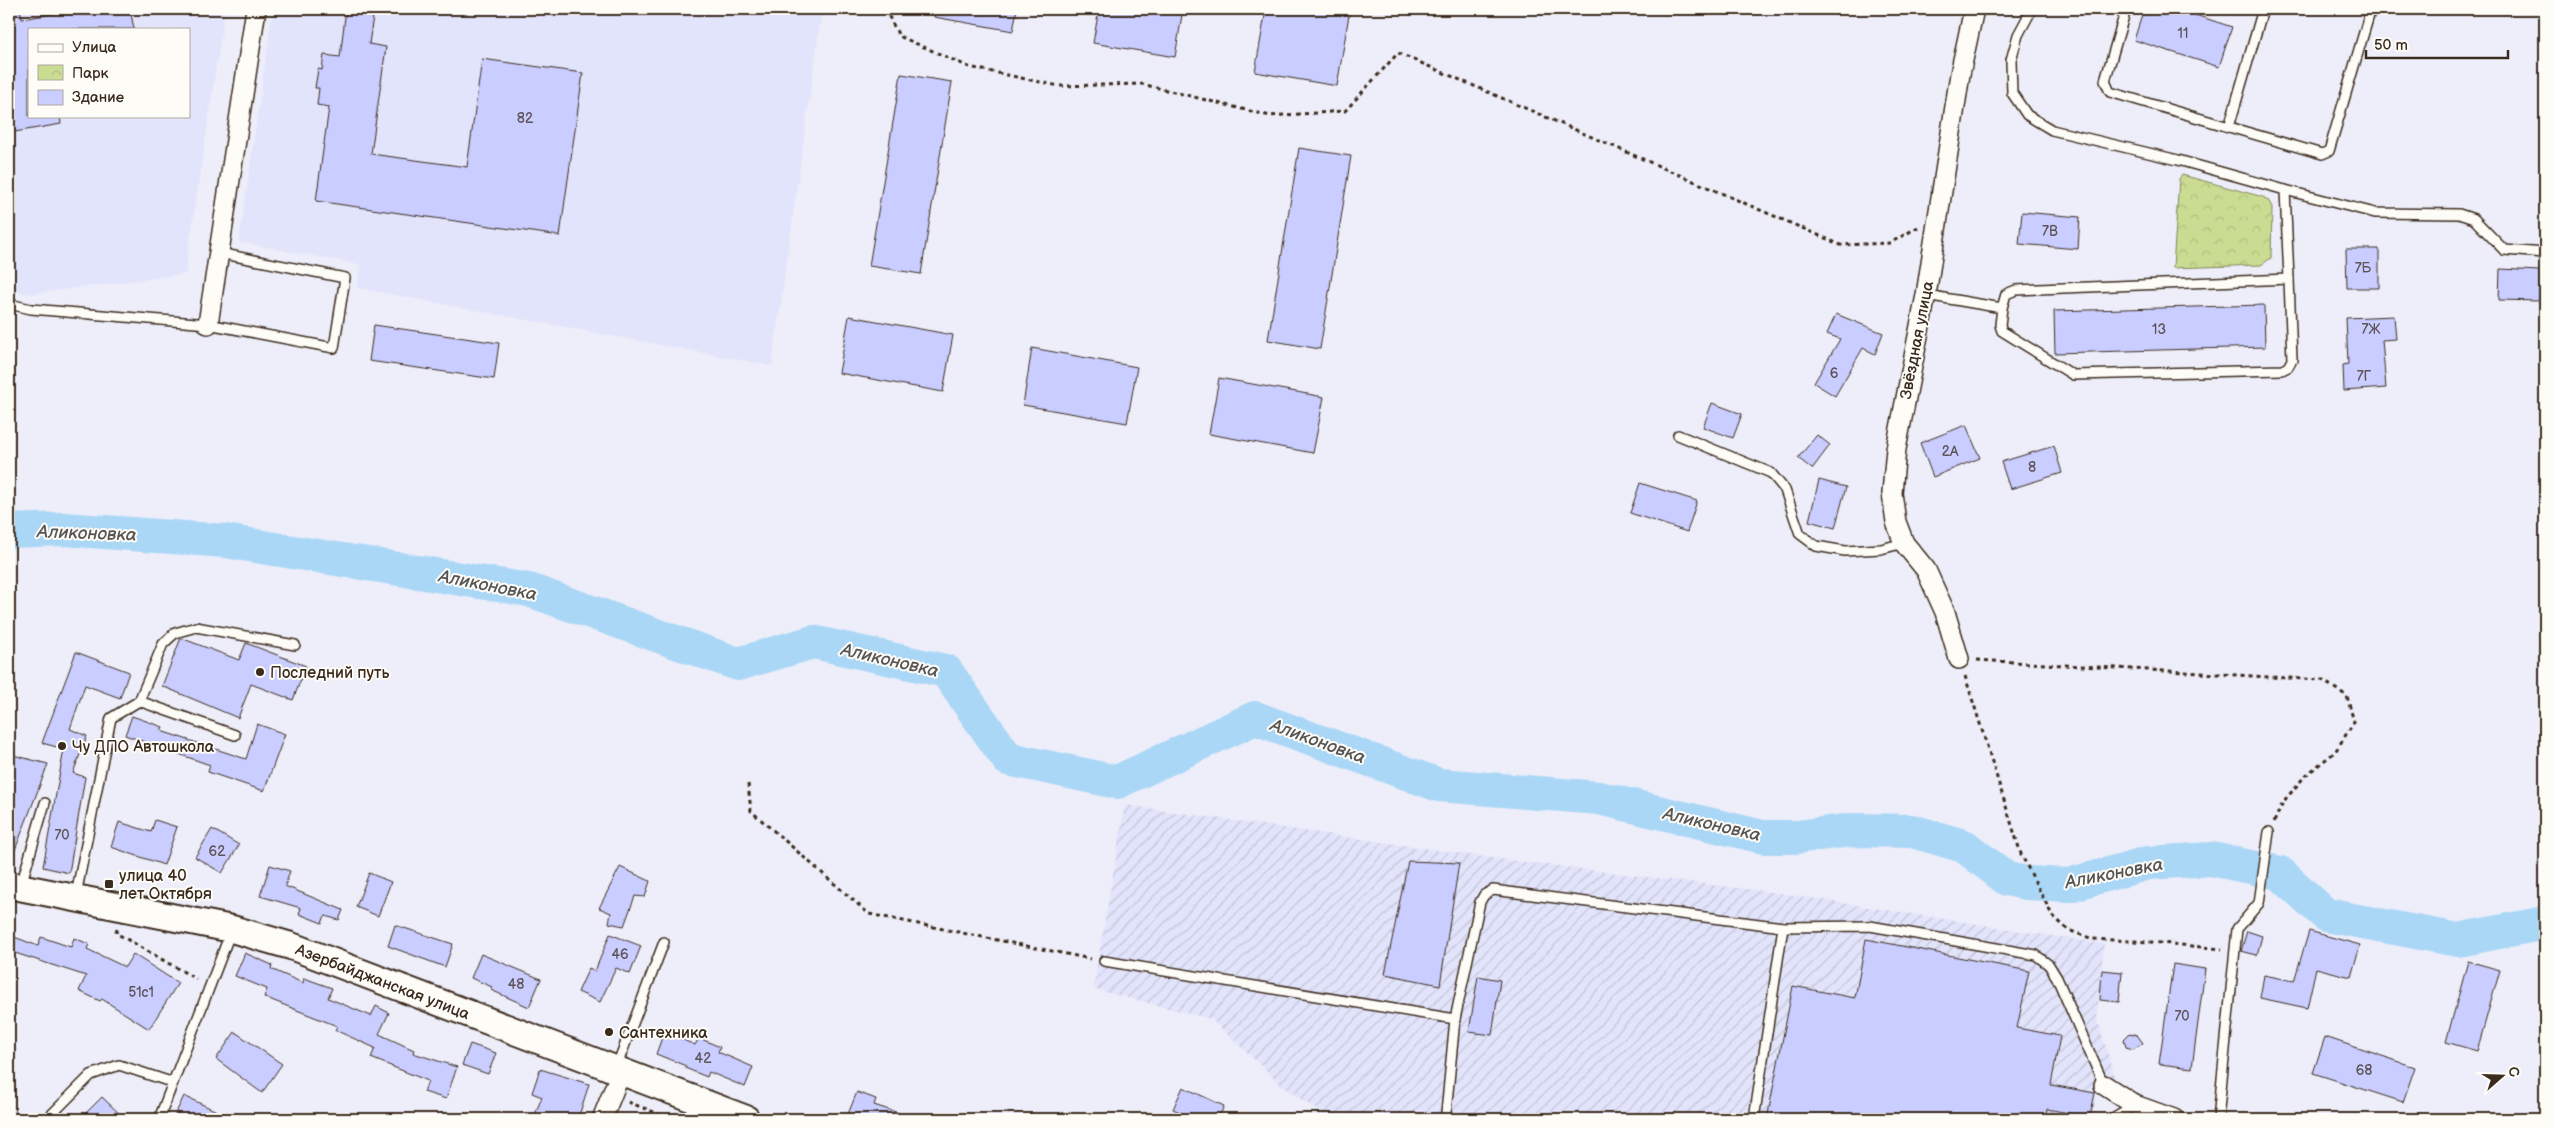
<svg xmlns="http://www.w3.org/2000/svg" width="2554" height="1128" viewBox="0 0 2554 1128" font-family="'Balsamiq Sans',sans-serif">
	<style>
		.built { fill: #e2e4fb; fill-rule: evenodd }
		.industrial { fill: url(#industrial-furrows) }
		.park { fill: url(#park-crowns); stroke: #828358 }
		.lines { fill: none; stroke-linecap: round; stroke-linejoin: round }
		.river { stroke: #abd7f7; stroke-width: 34 }
		.building { fill: #c9cdff; stroke: #3b2a1e }
		.lane-casing { stroke: #3b2a1e; stroke-width: 12 }
		.street-casing { stroke: #3b2a1e; stroke-width: 22 }
		.secondary-casing { stroke: #3b2a1e; stroke-width: 30 }
		.path { stroke: #3b2a1e; stroke-width: 3; stroke-dasharray: 4 4; stroke-linecap: butt }
		.lane { stroke: #fdfcf7; stroke-width: 9 }
		.street { stroke: #fdfcf7; stroke-width: 19 }
		.secondary { stroke: #fdfcf7; stroke-width: 26 }
		.poi-dot { fill: #3b2a1e; stroke: #fdfcf7; stroke-width: 2 }
		.labels { text-anchor: middle; stroke-width: 4; stroke-linejoin: round; paint-order: stroke }
		.number-label { font-size: 14px; fill: #5e5356 }
		.street-label { font-size: 16px; fill: #3b2a1e; stroke: #fdfcf7 }
		.poi-label { font-size: 16px; fill: #3b2a1e; stroke: #fdfcf7; text-anchor: start }
		.water-label { font-size: 18px; font-style: italic; fill: #575554; stroke: #fdfcf7 }
	</style>
	<defs>
		<pattern id="industrial-furrows" width="10" height="10" patternUnits="userSpaceOnUse" patternTransform="scale(1.25)"><rect width="10" height="10" fill="#e2e4fb"/><path d="M-1 1l2-2M0 10L10 0M9 11l2-2" fill="none" stroke="#c3c4d7"/></pattern>
		<pattern id="park-crowns" width="20" height="18" patternUnits="userSpaceOnUse" patternTransform="scale(1.25)"><rect width="20" height="18" fill="#c9dc91"/><path d="M2 6a3 3 0 1 1 6 0M12 15a3 3 0 1 1 6 0" fill="none" stroke="#aebd7d"/></pattern>
	</defs>
	<rect width="100%" height="100%" fill="#edeef9"/>
	<filter id="ink" filterUnits="userSpaceOnUse"><feTurbulence type="fractalNoise" baseFrequency=".02" numOctaves="2"/><feDisplacementMap in="SourceGraphic" scale="10" xChannelSelector="R" yChannelSelector="G"/><feConvolveMatrix kernelMatrix="1 2 1 2 8 2 1 2 1" color-interpolation-filters="sRGB"/></filter>
	<g filter="url(#ink)">
		<g class="built">
			<path d="M9 9H225L185 274 30 294 9 289ZM29 29H189V116H29Z"/>
			<polygon points="273,9 822,9 772,366 357,288 361,265 239,242"/>
		</g>
		<polygon class="industrial" points="1125,805 1492,858 1779,893 2104,944 2097,1017 2115,1078 2097,1094 2092,1119 1331,1119 1287,1090 1211,1019 1093,989"/>
		<polygon class="park" points="2182,175 2263,197 2268,200 2272,207 2271,258 2261,265 2173,268 2179,179"/>
		<g class="lines">
			<polyline class="river" points="9,531 64,529 225,541 529,590 738,664 813,642 946,671 1008,759 1117,782 1255,718 1439,785 1599,798 1763,837 1796,837 1852,830 1912,831 1964,846 2007,879 2026,883 2069,885 2148,863 2211,859 2280,873 2326,915 2458,940 2545,923"/>
		</g>
		<g class="building">
			<polygon points="9,9 20,9 22,19 82,9 130,9 134,29 29,29 29,116 60,116 61,124 9,133"/>
			<polygon points="346,9 374,9 369,44 386,47 371,154 467,167 482,59 583,73 560,236 316,201 329,107 317,105 319,88 315,88 318,69 322,70 324,55 340,57"/>
			<polygon points="935,9 1017,9 1013,31 934,17"/>
			<polygon points="1099,9 1183,9 1175,57 1093,43"/>
			<polygon points="1266,9 1350,9 1337,86 1255,72"/>
			<polygon points="2144,9 2177,9 2232,27 2219,67 2134,40"/>
			<polygon points="901,74 952,82 921,274 869,266"/>
			<polygon points="1299,148 1351,156 1320,349 1268,340"/>
			<polygon points="2022,212 2080,217 2078,249 2019,244"/>
			<polygon points="2346,249 2379,249 2379,288 2347,288"/>
			<polygon points="2500,269 2540,271 2539,301 2499,300"/>
			<polygon points="2264,305 2265,347 2055,353 2054,311"/>
			<polygon points="1836,314 1883,333 1875,354 1863,348 1835,396 1814,383 1840,339 1827,334"/>
			<polygon points="849,316 953,335 943,392 839,373"/>
			<polygon points="2394,316 2396,339 2382,340 2386,388 2344,391 2343,365 2348,364 2346,318"/>
			<polygon points="374,325 499,343 494,379 369,361"/>
			<polygon points="1032,348 1137,367 1127,423 1023,405"/>
			<polygon points="1219,378 1324,397 1313,453 1209,434"/>
			<polygon points="1712,403 1742,414 1733,438 1703,427"/>
			<polygon points="1966,425 1980,458 1933,477 1920,443"/>
			<polygon points="1817,435 1830,445 1812,469 1798,458"/>
			<polygon points="2054,446 2062,473 2010,489 2001,462"/>
			<polygon points="1819,480 1846,487 1835,528 1809,521"/>
			<polygon points="1640,483 1697,501 1687,532 1630,513"/>
			<polygon points="181,638 239,660 246,643 306,666 293,700 251,684 238,718 162,686"/>
			<polygon points="76,652 129,672 120,698 85,685 70,729 87,736 73,773 85,777 69,873 43,867 64,749 42,743"/>
			<polygon points="132,716 163,727 161,731 246,759 257,724 285,734 264,791 208,772 210,765 125,735"/>
			<polygon points="9,754 48,764 10,863 9,863"/>
			<polygon points="155,820 177,827 164,865 111,847 119,822 151,832"/>
			<polygon points="212,829 239,845 222,873 195,857"/>
			<polygon points="1408,861 1459,863 1440,985 1385,974"/>
			<polygon points="270,865 290,871 285,886 343,910 339,920 325,916 322,923 299,914 301,908 260,896"/>
			<polygon points="620,867 650,881 645,897 635,896 624,926 609,923 611,913 599,908"/>
			<polygon points="369,873 391,882 378,916 356,907"/>
			<polygon points="395,925 453,944 445,967 388,946"/>
			<polygon points="2247,931 2262,936 2257,955 2241,951"/>
			<polygon points="2309,931 2360,945 2351,977 2316,968 2307,1008 2260,998 2264,975 2294,981"/>
			<polygon points="610,934 641,946 630,974 616,968 600,1002 578,992 589,968 595,971"/>
			<polygon points="9,935 38,946 41,937 71,947 74,938 89,944 87,949 125,967 133,954 178,983 149,1029 102,999 100,1001 79,991 86,976 9,951"/>
			<polygon points="1866,939 2029,971 2017,1028 2060,1036 2051,1085 2095,1093 2090,1117 2047,1109 2045,1119 1998,1119 1972,1115 1972,1119 1767,1119 1793,986 1855,998"/>
			<polygon points="245,953 272,965 271,969 303,983 304,978 332,988 328,998 371,1016 376,1006 389,1013 379,1034 414,1050 413,1053 457,1067 446,1099 424,1092 428,1081 371,1058 375,1048 335,1030 337,1026 264,997 267,989 235,976"/>
			<polygon points="481,954 541,979 529,1007 491,990 492,987 471,978"/>
			<polygon points="2468,961 2500,970 2477,1051 2446,1042"/>
			<polygon points="2173,964 2205,969 2192,1068 2159,1064"/>
			<polygon points="2102,970 2122,972 2119,1002 2100,1000"/>
			<polygon points="1478,976 1500,980 1492,1035 1469,1032"/>
			<polygon points="235,1032 282,1064 262,1093 216,1059"/>
			<polygon points="664,1032 695,1045 699,1038 720,1047 718,1052 753,1067 745,1087 709,1072 707,1077 685,1068 686,1066 656,1054"/>
			<polygon points="2130,1033 2137,1035 2143,1043 2133,1049 2126,1047 2124,1039"/>
			<polygon points="2325,1037 2415,1067 2403,1102 2313,1073"/>
			<polygon points="470,1044 496,1053 488,1074 462,1065"/>
			<polygon points="540,1069 589,1084 578,1119 533,1119 542,1097 532,1093"/>
			<polygon points="1183,1087 1224,1106 1218,1119 1195,1119 1173,1109"/>
			<polygon points="857,1092 876,1099 874,1105 908,1116 908,1119 846,1119"/>
			<polygon points="184,1096 234,1119 173,1119"/>
			<polygon points="102,1097 125,1119 80,1119"/>
		</g>
		<g class="lines">
			<g class="lane-casing">
				<g id="lane">
					<polyline points="2032,9 2018,35 2011,60 2012,93 2027,115 2052,130 2178,160 2285,190 2289,279"/>
					<polyline points="2126,9 2105,81 2110,92 2229,127"/>
					<polyline points="2263,9 2229,127 2322,154 2329,151 2370,12"/>
					<polyline points="2285,190 2375,213 2459,214 2474,219 2504,250 2545,253"/>
					<polyline points="1926,295 2002,308 2000,325 2002,331 2073,375 2282,370 2288,367 2292,360 2289,279 2016,290 2006,294 2002,308"/>
					<polyline points="9,304 31,309 208,324 334,348 345,278 219,253"/>
					<polyline points="1678,435 1771,473 1785,490 1800,534 1816,546 1845,551 1881,549 1904,543"/>
					<polyline points="139,701 235,735"/>
					<polyline points="21,885 45,803"/>
					<polyline points="76,895 111,718 139,701 163,644 175,633 196,627 295,645"/>
					<polyline points="1104,961 1455,1019"/>
					<polyline points="616,1068 664,942"/>
					<polyline points="47,1119 91,1075 119,1065 171,1082"/>
					<polyline points="159,1119 231,931"/>
					<polyline points="1448,1119 1446,1113 1455,1019 1480,902 1484,895 1493,890 1783,927 1870,926 2036,955 2049,965 2057,978 2104,1085"/>
					<polyline points="1754,1119 1783,927"/>
					<polyline points="2111,1119 2135,1105"/>
					<polyline points="2218,1119 2237,929 2259,903 2269,832"/>
				</g>
			</g>
			<g class="street-casing">
				<g id="street">
					<polyline points="208,324 256,9"/>
					<polyline points="1959,659 1945,612 1926,570 1904,543 1896,522 1892,493 1896,449 1926,295 1960,74 1974,9"/>
					<polyline points="2104,1085 2135,1105 2174,1119"/>
					<polyline points="602,1119 621,1072"/>
				</g>
			</g>
			<g class="secondary-casing">
				<polyline id="secondary" points="9,885 232,929 291,946 746,1119"/>
			</g>
			<g class="path">
				<polyline points="885,9 899,36 969,67 1059,86 1142,84 1270,116 1345,111 1398,53 1841,245 1890,243 1918,227"/>
				<polyline points="1977,660 2322,680 2347,696 2354,722 2335,752 2305,776 2283,802 2274,822"/>
				<polyline points="1965,676 2021,854 2052,915 2068,930 2093,939 2151,942 2222,949"/>
				<polyline points="748,784 751,811 869,914 1091,959"/>
				<polyline points="117,929 116,933 196,979"/>
				<polyline points="628,1102 672,1119"/>
			</g>
			<use href="#lane" class="lane"/>
			<use href="#street" class="street"/>
			<use href="#secondary" class="secondary"/>
		</g>
	</g>
	<g class="poi-dot">
		<circle cx="260" cy="672" r="5"/>
		<circle cx="62" cy="746" r="5"/>
		<rect x="104" y="879" width="10" height="10" rx="2.5"/>
		<circle cx="609" cy="1032" r="5"/>
	</g>
	<g class="labels">
		<g class="number-label">
			<text x="2183" y="38">11</text>
			<text x="525" y="123">82</text>
			<text x="2050" y="236">7В</text>
			<text x="2363" y="273">7Б</text>
			<text x="2159" y="334">13</text>
			<text x="2371" y="334">7Ж</text>
			<text x="1834" y="378">6</text>
			<text x="2364" y="381">7Г</text>
			<text x="1950" y="456">2А</text>
			<text x="2032" y="472">8</text>
			<text x="62" y="840">70</text>
			<text x="217" y="856">62</text>
			<text x="620" y="959">46</text>
			<text x="516" y="989">48</text>
			<text x="141" y="997">51с1</text>
			<text x="2182" y="1021">70</text>
			<text x="703" y="1063">42</text>
			<text x="2364" y="1075">68</text>
		</g>
		<g class="street-label">
			<text transform="translate(1916 340) rotate(-79)" y="6">Звёздная улица</text>
			<text transform="translate(383 981) rotate(21)" y="6">Азербайджанская улица</text>
		</g>
		<g class="poi-label">
			<text x="270" y="678">Последний путь</text>
			<text x="72" y="752">Чу ДПО Автошкола</text>
			<text x="119" y="881">улица 40<tspan x="119" dy="18">лет Октября</tspan></text>
			<text x="619" y="1038">Сантехника</text>
		</g>
		<g class="water-label">
			<text transform="translate(87 533) rotate(2)" y="6">Аликоновка</text>
			<text transform="translate(488 585) rotate(11)" y="6">Аликоновка</text>
			<text transform="translate(890 660) rotate(13)" y="6">Аликоновка</text>
			<text transform="translate(1318 741) rotate(20)" y="6">Аликоновка</text>
			<text transform="translate(1712 824) rotate(13)" y="6">Аликоновка</text>
			<text transform="translate(2114 873) rotate(-11)" y="6">Аликоновка</text>
		</g>
	</g>
	<rect width="2554" height="1128" fill="none" stroke="#fdfcf7" stroke-width="30"/>
	<rect x="15" y="15" width="2524" height="1098" fill="none" stroke="#3b2a1e" stroke-width="2" filter="url(#ink)"/>
	<rect x="28" y="28" width="162" height="90" fill="#fdfcf7" stroke="#afa8a0"/>
	<rect x="38" y="44" width="25" height="8" fill="#fdfcf7" stroke="#afa8a0"/>
	<text x="72" y="52" font-size="15" fill="#3b2a1e">Улица</text>
	<rect x="38" y="65" width="25" height="15" fill="url(#park-crowns)" stroke="#afa8a0"/>
	<text x="72" y="78" font-size="15" fill="#3b2a1e">Парк</text>
	<rect x="38" y="90" width="25" height="15" fill="#c9cdff" stroke="#afa8a0"/>
	<text x="72" y="102" font-size="15" fill="#3b2a1e">Здание</text>
	<g transform="translate(2502 1076) rotate(70)" stroke="#fdfcf7" stroke-width="4" paint-order="stroke">
	<path d="M0-4L9 19L0 12L-9 19Z" fill="#3b2a1e"/>
	<text y="-8" font-size="14" font-weight="bold" text-anchor="middle" fill="#3b2a1e">С</text>
	</g>
	<path d="M2366 50v8h142v-8" fill="none" stroke="#3b2a1e" stroke-width="2.5"/>
	<text x="2374" y="50" font-size="15" fill="#3b2a1e" stroke="#fdfcf7" stroke-width="4" paint-order="stroke">50 m</text>
</svg>
